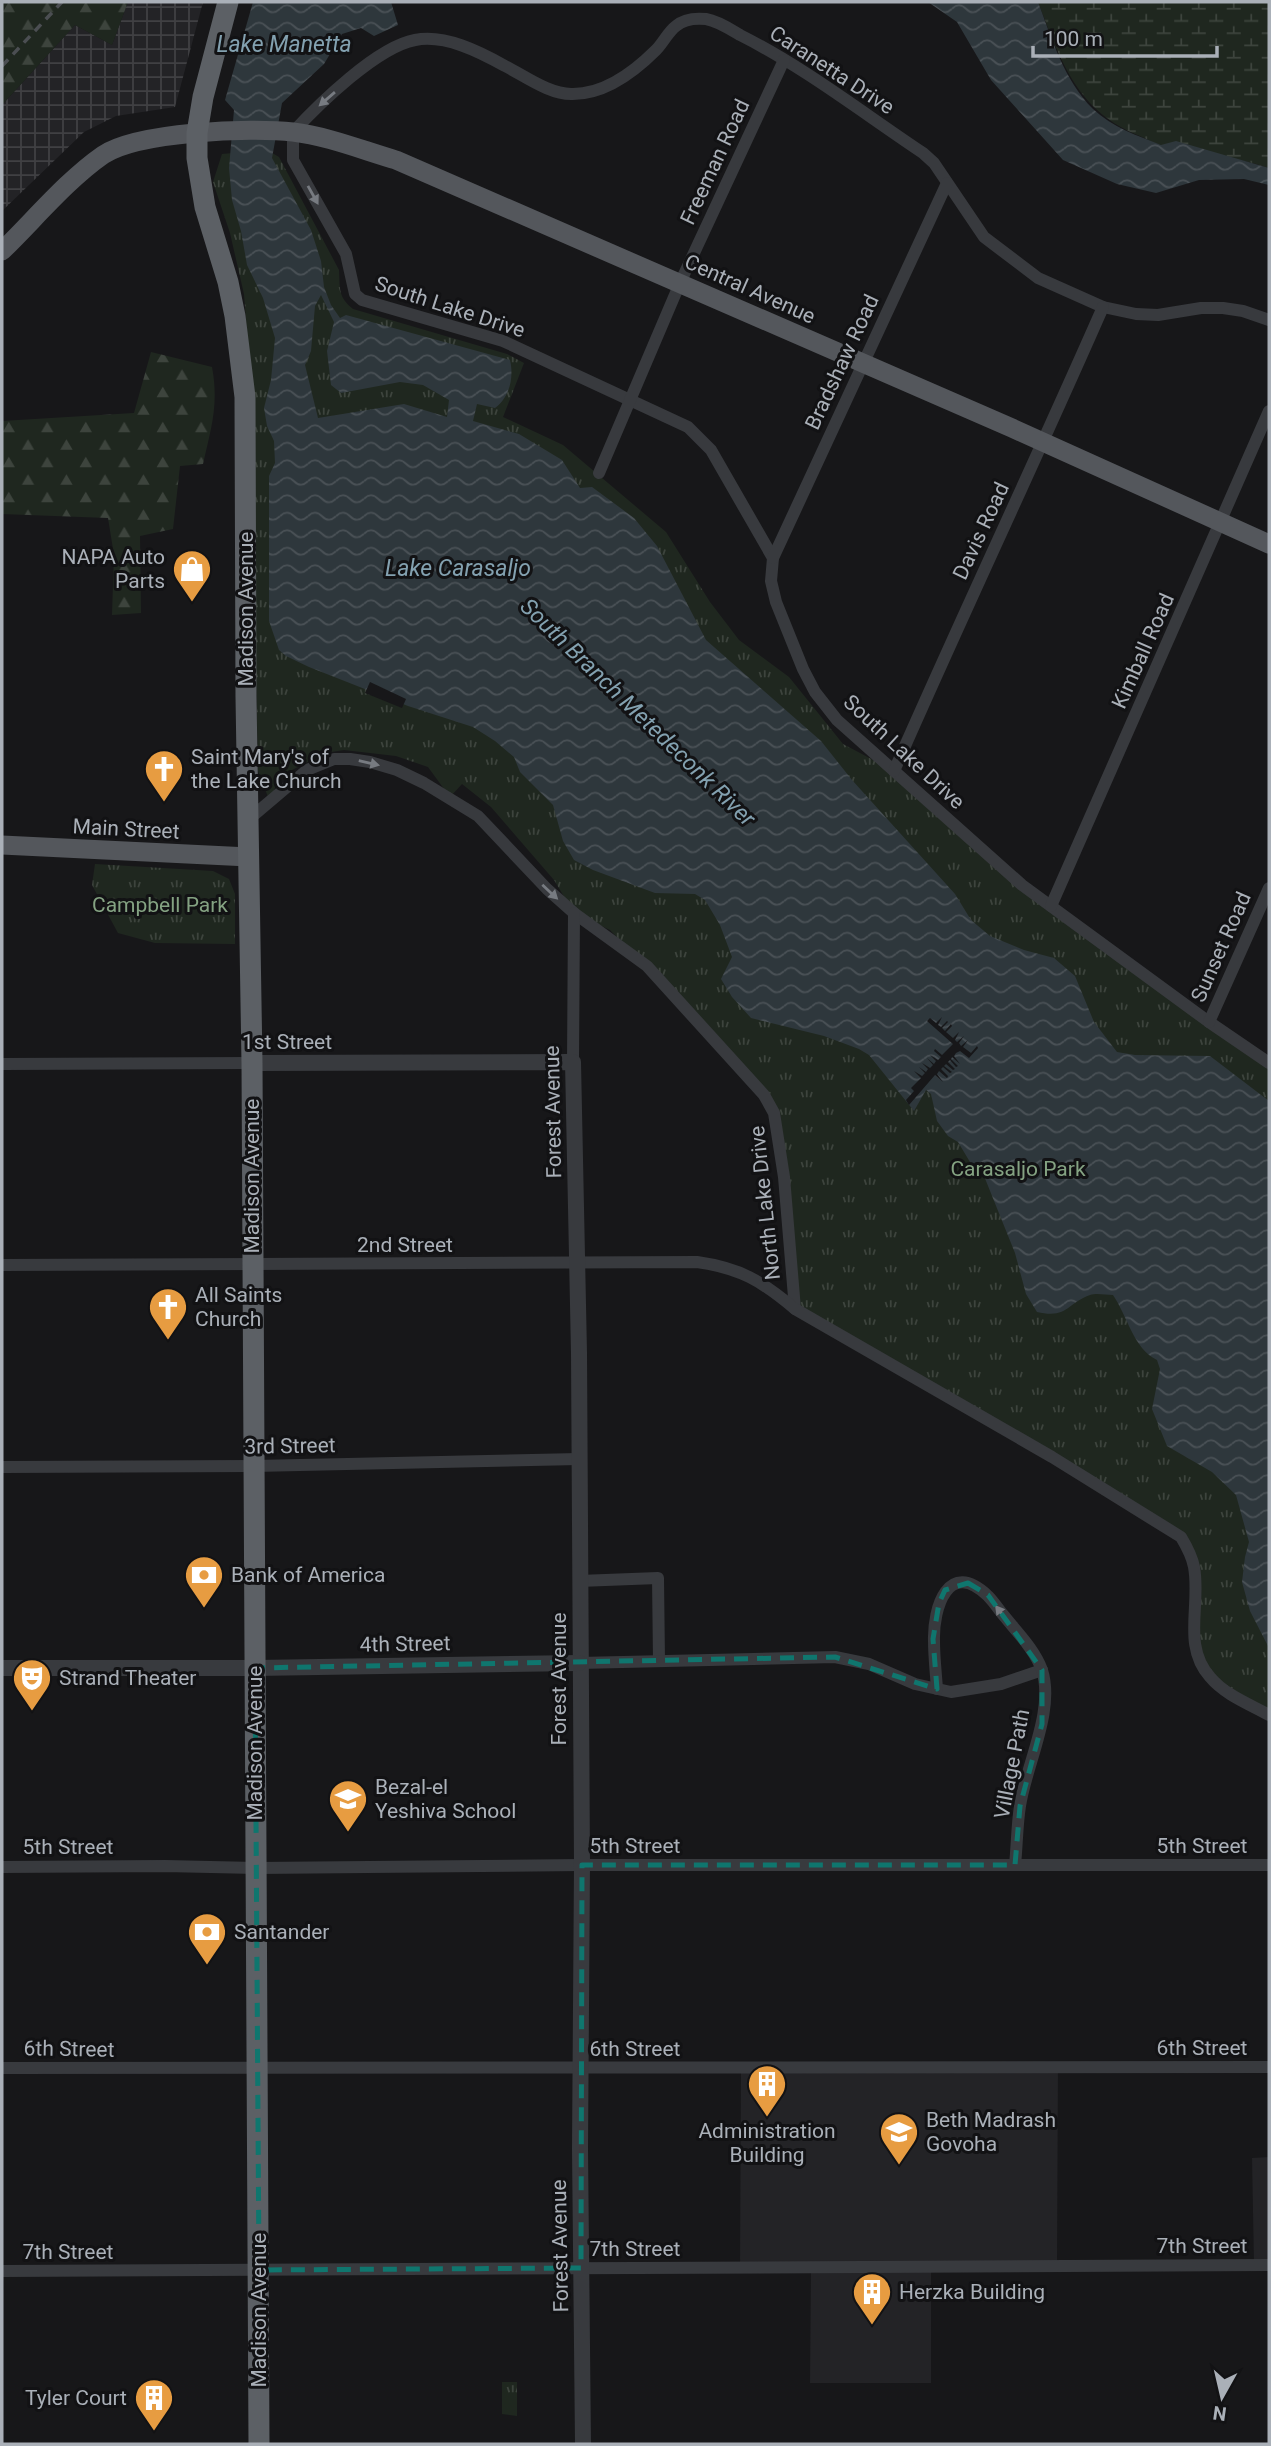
<svg xmlns="http://www.w3.org/2000/svg" width="1271" height="2446" viewBox="0 0 1271 2446" font-family="Roboto,sans-serif">
	<style>
		.built { fill: #232326 }
		.industrial { fill: url(#industrial-grid) }
		.forest { fill: url(#forest-firs) }
		.wetland { fill: url(#wetland-marsh) }
		.park { fill: url(#park-tufts) }
		.water { fill: url(#water-waves); fill-rule: evenodd }
		.pier { fill: #171719 }
		.lines { fill: none; stroke-linecap: round; stroke-linejoin: round }
		.minor { stroke: #383a3e; stroke-width: 12 }
		.tertiary { stroke: #383a3e; stroke-width: 16 }
		.primary { stroke: #54575c; stroke-width: 19 }
		.trunk { stroke: #5c6065; stroke-width: 21 }
		.rail { stroke: #4b4e52; stroke-width: 3.5; stroke-dasharray: 9 7; stroke-linecap: butt }
		.oneway { fill: #777b81 }
		.marked { fill: none; stroke: #0f766e; stroke-width: 5; stroke-dasharray: 14 9; stroke-linejoin: round }
		.labels { text-anchor: middle; stroke-width: 6; stroke-linejoin: round; paint-order: stroke }
		.street-label { font-size: 21px; fill: #aab0b8; stroke: #121214 }
		.poi-label { font-size: 21px; fill: #aab0b8; stroke: #121214; text-anchor: start }
		.park-label { font-size: 21px; fill: #84a282; stroke: #121214 }
		.water-label { font-size: 23px; font-style: italic; fill: #83a1b0; stroke: #121214 }
	</style>
	<defs>
		<pattern id="industrial-grid" width="8" height="8" patternUnits="userSpaceOnUse" patternTransform="scale(1.75)"><rect width="8" height="8" fill="#232326"/><path d="M0 4h8M4 0v8" fill="none" stroke="#404043"/></pattern>
		<pattern id="forest-firs" width="22" height="20" patternUnits="userSpaceOnUse" patternTransform="scale(1.75)"><rect width="22" height="20" fill="#1f271f"/><path d="M5 1l3.5 6h-7zM16 11l3.5 6h-7z" fill="#3d443d"/></pattern>
		<pattern id="wetland-marsh" width="20" height="14" patternUnits="userSpaceOnUse" patternTransform="scale(1.75)"><rect width="20" height="14" fill="#1f271f"/><path d="M1 5h8M5 5V1M11 12h8M15 12V8" fill="none" stroke="#3d443d"/></pattern>
		<pattern id="park-tufts" width="24" height="20" patternUnits="userSpaceOnUse" patternTransform="scale(1.75)"><rect width="24" height="20" fill="#1f271f"/><path d="M3 7l-1-3M5 7V3M7 7l1-3M15 17l-1-3M17 17v-4M19 17l1-3" fill="none" stroke="#3d443d"/></pattern>
		<pattern id="water-waves" width="16" height="10" patternUnits="userSpaceOnUse" patternTransform="scale(1.75)"><rect width="16" height="10" fill="#2e373c"/><path d="M0 5q4-4 8 0t8 0" fill="none" stroke="#4a5156"/></pattern>
	</defs>
	<rect width="100%" height="100%" fill="#171719"/>
	<g class="built">
		<polygon points="1058,2067 1057,2266 931,2267 931,2383 810,2383 811,2266 740,2267 741,2068"/>
		<polygon points="1269,2157 1269,2265 1254,2265 1252,2158"/>
	</g>
	<polygon class="industrial" points="128,2 203,2 175,107 116,116 84,132 2,211 2,105 75,25 112,45"/>
	<g class="forest">
		<polygon points="2,2 128,2 112,45 75,25 2,105"/>
		<path d="M151 352 212 367C219 405 211 428 203 464L180 466 173 529 140 536 141 613 112 615 114 555 108 518 2 514V421L134 413Z"/>
	</g>
	<path class="wetland" d="M1038 2H1269V168C1235 156 1200 154 1165 146 1155 144 1145 138 1135 134 1075 108 1060 58 1038 2Z"/>
	<g class="park">
		<path d="M267 150 279 157 339 270C340 289 338 297 353 309L507 354 524 363 503 417 563 445 666 532 710 602 739 640 789 677 843 744 894 771 1022 885 1269 1063V1715L1229 1693 1197 1659 1195 1589 1181 1537 795 1309 774 1113 639 960 610 930 574 913 554 880 491 807 462 784 450 797 428 767 396 756 344 750 325 753 292 770 277 782 270 802 258 771 250 371 244 294 230 233 213 182 222 154Z"/>
		<polygon points="95,864 213,871 229,879 235,894 235,944 155,943 118,933 92,885"/>
		<polygon points="502,2382 517,2382 517,2416 502,2414"/>
	</g>
	<g class="water">
		<path d="M253 2H391L398 25 374 36 361 28 342 34 324 64 282 103 272 158 311 230 321 261 324 287 331 305 340 318 346 315 510 360C514 377 510 397 495 408L477 404 473 421 519 434 562 460 580 488 592 487 634 518 657 546 706 640 821 741 852 780 955 894 971 920 990 936 1024 950 1054 958 1075 976 1094 1022 1117 1052 1135 1055 1210 1056 1269 1101V1648L1250 1611 1242 1582 1245 1557 1249 1542 1236 1495 1212 1472 1167 1446 1152 1409 1160 1369 1157 1360C1133 1348 1128 1317 1113 1295 1107 1295 1096 1293 1090 1295 1067 1303 1068 1319 1037 1312L1026 1294 1015 1253 980 1166 970 1162 958 1142 948 1136 937 1121 931 1094 926 1090 914 1111 869 1055 859 1049 824 1036 751 1018 732 997 721 979 732 957 720 925 705 900 695 894 655 893 593 870 574 860 563 841 553 805 520 772 514 757 495 741 473 727 408 706 309 667 286 656 279 650 269 621V476L275 463 274 441 267 426 264 408 271 380 275 338 263 298 247 265 241 231 232 200 229 168 234 110 225 100ZM321 295 334 322 327 351 331 385 341 393 400 382 423 385 449 400 447 417 404 404 318 418 305 365 311 351 315 306Z"/>
		<path d="M928 2H1038C1052 39 1064 80 1093 109 1112 127 1138 136 1161 145L1176 141 1269 168V185L1244 179 1199 180 1156 193 1117 184 1063 160 991 80 957 22Z"/>
	</g>
	<g class="pier">
		<polygon points="370,682 406,699 402,708 365,693"/>
		<polygon points="942,1017 938,1025 941,1027 947,1021 948,1022 942,1028 945,1031 951,1024 952,1026 946,1032 953,1038 959,1032 955,1040 957,1042 964,1036 959,1043 961,1046 968,1040 963,1047 971,1053 977,1046 978,1048 969,1058 960,1051 956,1053 954,1056 960,1064 952,1057 951,1059 958,1066 956,1067 950,1060 948,1062 955,1069 953,1070 946,1064 944,1066 952,1072 950,1073 943,1067 941,1069 948,1076 947,1078 939,1071 937,1074 943,1082 935,1075 909,1105 906,1100 914,1091 911,1088 921,1078 914,1071 922,1076 925,1073 919,1067 926,1072 928,1069 922,1063 930,1068 933,1065 927,1058 934,1064 936,1061 930,1055 938,1060 941,1057 934,1051 935,1049 942,1055 953,1044 927,1021 930,1018 936,1023"/>
	</g>
	<g class="lines">
		<g class="minor">
			<path d="M1269 320 1243 311 1223 308H1201L1158 315 1136 314 1103 307 1038 278 984 237 934 163 923 153C863 113 804 67 740 35 730 29 718 21 706 19 696 18 684 19 676 26 668 32 663 43 656 50 634 72 605 94 573 94 550 95 525 76 505 66 480 52 445 34 415 40 377 47 319 104 293 132V160L346 254 355 294 362 300 503 341 688 427 711 450 773 558 771 581 776 602 803 669 815 692 837 720 1022 885 1209 1022 1269 1063"/>
			<polyline points="599,473 680,283 784,60"/>
			<polyline points="773,558 947,183"/>
			<path d="M894 771C962 616 1035 462 1103 307"/>
			<polyline points="248,820 307,770 334,759 350,759 370,762 397,770 424,783 478,816 547,889 574,913 647,966 764,1095 774,1113 784,1177 795,1309"/>
			<polyline points="1051,906 1269,411"/>
			<polyline points="1209,1022 1269,888"/>
			<polyline points="573,1062 574,913"/>
			<polyline points="2,1064 252,1063"/>
			<path d="M2 1265 697 1262C740 1268 762 1281 795 1309L1052 1457 1181 1537C1187 1547 1192 1556 1194 1567 1201 1605 1182 1646 1210 1677 1225 1695 1249 1704 1269 1715"/>
			<polyline points="2,1467 253,1466 579,1459"/>
			<polyline points="579,1581 658,1578 659,1661"/>
			<polyline points="579,1663 835,1657 869,1664 915,1684 951,1692 1001,1684 1042,1670"/>
			<path d="M937 1689C936 1674 934 1657 934 1641 933 1608 948 1558 988 1596 994 1602 999 1610 1005 1617 1017 1632 1035 1650 1042 1670 1055 1711 1026 1765 1020 1806 1017 1825 1017 1846 1015 1865"/>
			<polyline points="2,1867 165,1866 256,1868 582,1865 1269,1865"/>
			<polyline points="2,2068 1269,2067"/>
			<polyline points="2,2271 1269,2265"/>
		</g>
		<g class="tertiary">
			<polyline points="252,1063 573,1062 579,1353 582,1865 580,2149 583,2444"/>
			<polyline points="2,1668 255,1668 579,1663"/>
		</g>
		<g class="primary">
			<path d="M2 251C34 220 67 180 103 155 137 132 251 127 293 132 327 136 362 150 396 160L1012 428 1269 544"/>
			<polyline points="2,845 249,857"/>
		</g>
		<polyline class="trunk" points="228,2 203,97 197,133 197,158 205,207 228,282 235,316 245,397 246,697 252,1063 259,2444"/>
		<polyline class="rail" points="2,66 62,2"/>
	</g>
	<defs><path id="oneway-solid" d="M-6-.8H1V-3.2L6.5 0L1 3.2V.8H-6Z" transform="scale(1.75)"/></defs>
	<g class="oneway">
		<use href="#oneway-solid" transform="translate(327 99) rotate(139)"/>
		<use href="#oneway-solid" transform="translate(313 195) rotate(61)"/>
		<use href="#oneway-solid" transform="translate(369 763) rotate(13)"/>
		<use href="#oneway-solid" transform="translate(550 892) rotate(43)"/>
		<use href="#oneway-solid" transform="translate(1002 1614) rotate(-128)"/>
	</g>
	<path class="marked" d="M968 1583 988 1595 1042 1670V1724L1020 1806 1015 1865H582L581 2268 259 2270 255 1668 835 1657 937 1689 933 1639 939 1603 945 1590Z"/>
	<defs>
		<g id="shop-pin" transform="scale(2.0125)"><path d="M0 17L-7.5 6A9.5 9.5 0 1 1 7.5 6Z" fill="#e79c41" stroke="#121214"/><path d="M-5-2.5h2.3a2.7 3.5 0 0 1 5.4 0H5L5.5 6h-11ZM-1.5-2.5h3a1.5 2.3 0 0 0-3 0Z" fill="#fff"/></g>
		<g id="church-pin" transform="scale(2.0125)"><path d="M0 17L-7.5 6A9.5 9.5 0 1 1 7.5 6Z" fill="#e79c41" stroke="#121214"/><path d="M-1.2-6h2.4v3.5h3.3v2.4h-3.3V6h-2.4V-.1h-3.3v-2.4h3.3Z" fill="#fff"/></g>
		<g id="bank-pin" transform="scale(2.0125)"><path d="M0 17L-7.5 6A9.5 9.5 0 1 1 7.5 6Z" fill="#e79c41" stroke="#121214"/><path d="M-6-4H6V4H-6ZM0-2.3a2.3 2.3 0 1 0 0 4.6a2.3 2.3 0 1 0 0-4.6Z" fill="#fff"/></g>
		<g id="theatre-pin" transform="scale(2.0125)"><path d="M0 17L-7.5 6A9.5 9.5 0 1 1 7.5 6Z" fill="#e79c41" stroke="#121214"/><path d="M-5-5.5Q0-4 5-5.5V0Q5 5 0 6Q-5 5-5 0ZM-3.3-2.5H-1v1.5H-3.3ZM1-2.5H3.3v1.5H1ZM-2.8 1Q0 5.5 2.8 1Z" fill="#fff"/></g>
		<g id="school-pin" transform="scale(2.0125)"><path d="M0 17L-7.5 6A9.5 9.5 0 1 1 7.5 6Z" fill="#e79c41" stroke="#121214"/><path d="M0-5L7-2L0 1L-7-2ZM-4 1L0 2.5L4 1V4Q0 6-4 4Z" fill="#fff"/></g>
		<g id="building-pin" transform="scale(2.0125)"><path d="M0 17L-7.5 6A9.5 9.5 0 1 1 7.5 6Z" fill="#e79c41" stroke="#121214"/><path d="M-4-6H4V6H1V3H-1V6H-4ZM-2.5-4.3h1.7v1.8h-1.7ZM.8-4.3h1.7v1.8H.8ZM-2.5-1h1.7V.8h-1.7ZM.8-1h1.7V.8H.8Z" fill="#fff"/></g>
		<g id="university-pin" transform="scale(2.0125)"><path d="M0 17L-7.5 6A9.5 9.5 0 1 1 7.5 6Z" fill="#e79c41" stroke="#121214"/><path d="M0-5L7-2L0 1L-7-2ZM-4 1L0 2.5L4 1V4Q0 6-4 4Z" fill="#fff"/></g>
	</defs>
	<g fill-rule="evenodd">
		<use href="#shop-pin" x="192" y="569"/>
		<use href="#church-pin" x="164" y="769"/>
		<use href="#church-pin" x="168" y="1307"/>
		<use href="#bank-pin" x="204" y="1575"/>
		<use href="#theatre-pin" x="32" y="1678"/>
		<use href="#school-pin" x="348" y="1799"/>
		<use href="#bank-pin" x="207" y="1932"/>
		<use href="#building-pin" x="767" y="2084"/>
		<use href="#university-pin" x="899" y="2132"/>
		<use href="#building-pin" x="872" y="2292"/>
		<use href="#building-pin" x="154" y="2398"/>
	</g>
	<g class="labels">
		<g class="street-label">
			<text transform="translate(832 70) rotate(33)" y="7">Caranetta Drive</text>
			<text transform="translate(715 162) rotate(-65)" y="7">Freeman Road</text>
			<text transform="translate(750 289) rotate(24)" y="7">Central Avenue</text>
			<text transform="translate(450 307) rotate(18)" y="7">South Lake Drive</text>
			<text transform="translate(842 362) rotate(-65)" y="7">Bradshaw Road</text>
			<text transform="translate(981 531) rotate(-65)" y="7">Davis Road</text>
			<text transform="translate(246 609) rotate(-90)" y="7">Madison Avenue</text>
			<text transform="translate(1143 651) rotate(-66)" y="7">Kimball Road</text>
			<text transform="translate(904 752) rotate(43)" y="7">South Lake Drive</text>
			<text transform="translate(126 829) rotate(3)" y="7">Main Street</text>
			<text transform="translate(1221 947) rotate(-66)" y="7">Sunset Road</text>
			<text x="287" y="1049">1st Street</text>
			<text transform="translate(553 1112) rotate(-91)" y="7">Forest Avenue</text>
			<text transform="translate(252 1176) rotate(-90)" y="7">Madison Avenue</text>
			<text transform="translate(765 1203) rotate(-96)" y="7">North Lake Drive</text>
			<text x="405" y="1252">2nd Street</text>
			<text transform="translate(290 1446) rotate(-1)" y="7">3rd Street</text>
			<text transform="translate(405 1644) rotate(-1)" y="7">4th Street</text>
			<text transform="translate(559 1679) rotate(-90)" y="7">Forest Avenue</text>
			<text transform="translate(255 1743) rotate(-90)" y="7">Madison Avenue</text>
			<text transform="translate(1012 1764) rotate(-79)" y="7">Village Path</text>
			<text x="635" y="1853">5th Street</text>
			<text x="1202" y="1853">5th Street</text>
			<text x="68" y="1854">5th Street</text>
			<text x="1202" y="2055">6th Street</text>
			<text transform="translate(69 2049) rotate(1)" y="7">6th Street</text>
			<text x="635" y="2056">6th Street</text>
			<text transform="translate(560 2246) rotate(-91)" y="7">Forest Avenue</text>
			<text x="1202" y="2253">7th Street</text>
			<text x="635" y="2256">7th Street</text>
			<text x="68" y="2259">7th Street</text>
			<text transform="translate(259 2310) rotate(-90)" y="7">Madison Avenue</text>
		</g>
		<g class="poi-label">
			<text x="165" y="564" text-anchor="end">NAPA Auto<tspan x="165" dy="24">Parts</tspan></text>
			<text x="191" y="764">Saint Mary's of<tspan x="191" dy="24">the Lake Church</tspan></text>
			<text x="195" y="1302">All Saints<tspan x="195" dy="24">Church</tspan></text>
			<text x="231" y="1582">Bank of America</text>
			<text x="59" y="1685">Strand Theater</text>
			<text x="375" y="1794">Bezal-el<tspan x="375" dy="24">Yeshiva School</tspan></text>
			<text x="234" y="1939">Santander</text>
			<text x="926" y="2127">Beth Madrash<tspan x="926" dy="24">Govoha</tspan></text>
			<text x="767" y="2138" text-anchor="middle">Administration<tspan x="767" dy="24">Building</tspan></text>
			<text x="899" y="2299">Herzka Building</text>
			<text x="127" y="2405" text-anchor="end">Tyler Court</text>
		</g>
		<g class="park-label">
			<text x="160" y="912">Campbell Park</text>
			<text x="1018" y="1176">Carasaljo Park</text>
		</g>
		<g class="water-label">
			<text x="284" y="52">Lake Manetta</text>
			<text x="458" y="576">Lake Carasaljo</text>
			<text transform="translate(638 712) rotate(44)" y="8">South Branch Metedeconk River</text>
		</g>
	</g>
	<rect width="1271" height="2446" fill="none" stroke="#aab0b8" stroke-width="7"/>
	<g transform="translate(1222 2397) rotate(188)" stroke="#121214" stroke-width="5" paint-order="stroke">
	<path d="M0-5L12 26L0 18L-12 26Z" fill="#aab0b8"/>
	<text y="-10" font-size="19" font-weight="bold" text-anchor="middle" fill="#aab0b8">N</text>
	</g>
	<path d="M1033 46v10h184v-10" fill="none" stroke="#aab0b8" stroke-width="3.5"/>
	<text x="1044" y="46" font-size="21" fill="#aab0b8" stroke="#121214" stroke-width="5" paint-order="stroke">100 m</text>
</svg>
